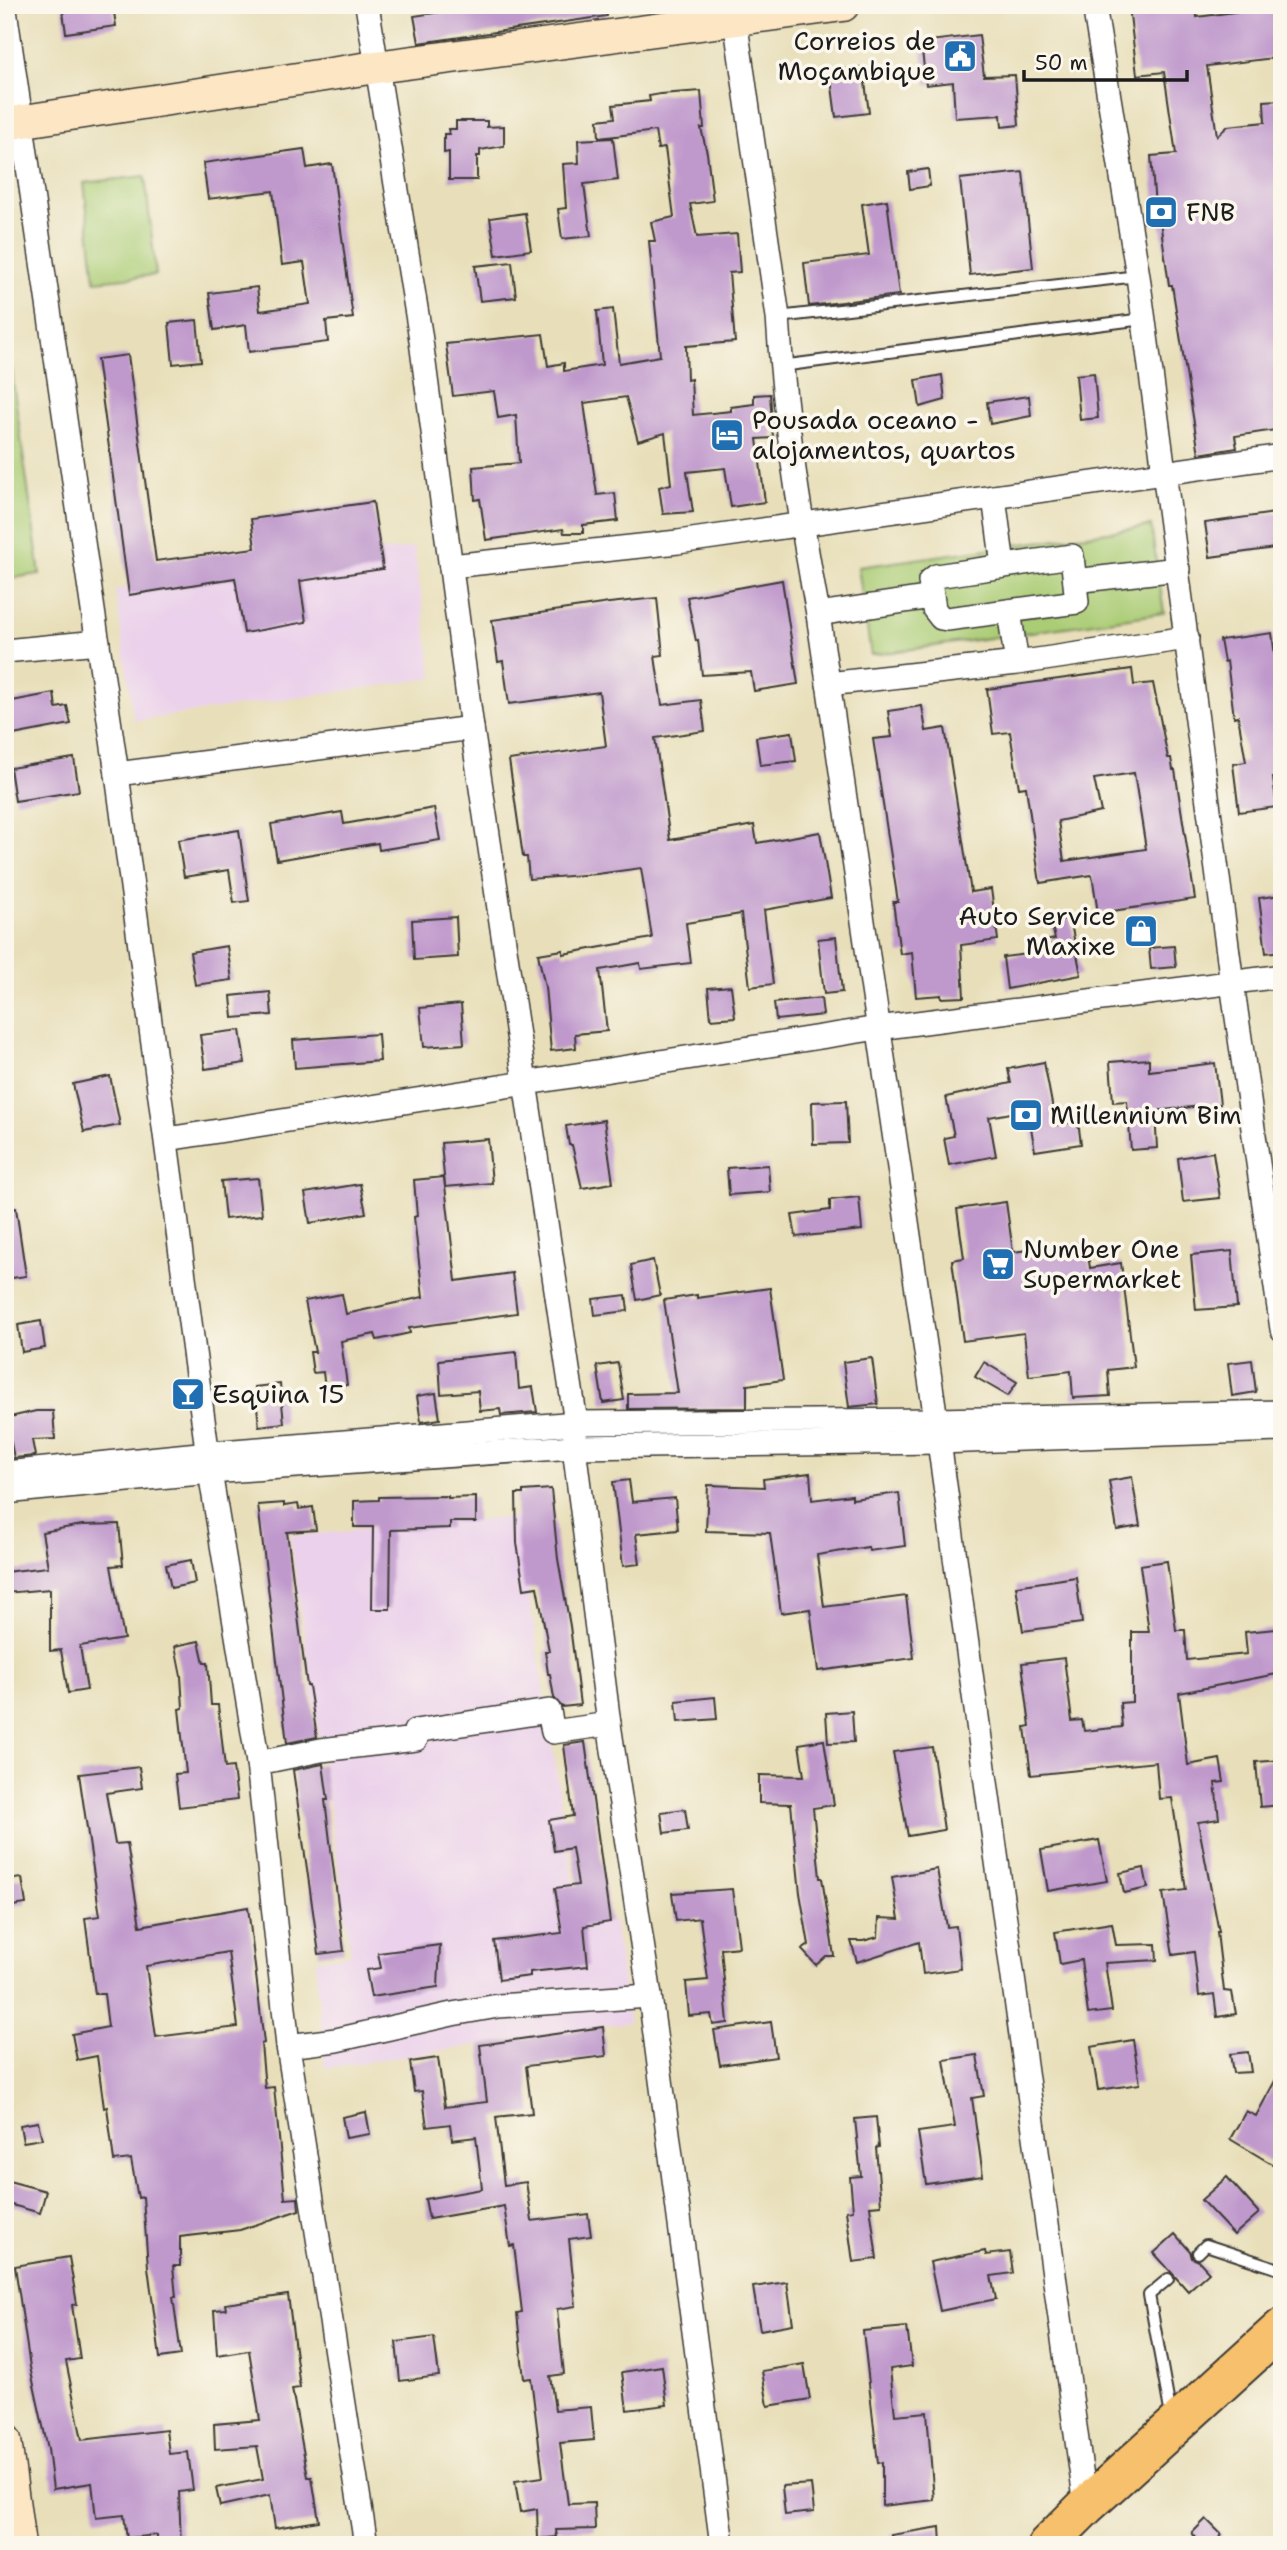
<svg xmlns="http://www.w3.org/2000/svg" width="1287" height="2550" viewBox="0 0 1287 2550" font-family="'Shantell Sans',sans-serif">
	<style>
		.built { fill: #ebd1eb }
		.green { fill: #aacc75; stroke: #637448; stroke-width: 2 }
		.building { fill: #bf99cc; fill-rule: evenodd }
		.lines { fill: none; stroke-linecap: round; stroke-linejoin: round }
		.lane-casing { stroke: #3b3934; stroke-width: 14 }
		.street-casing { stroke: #3b3934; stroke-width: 26 }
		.secondary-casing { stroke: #3b3934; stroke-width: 35 }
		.highway-casing { stroke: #3b3934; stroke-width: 42 }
		.lane { stroke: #fff; stroke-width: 10 }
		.street { stroke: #fff; stroke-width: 23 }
		.secondary { stroke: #fce6c4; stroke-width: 32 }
		.highway { stroke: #f7c06c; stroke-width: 38 }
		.labels { text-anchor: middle; stroke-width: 7; stroke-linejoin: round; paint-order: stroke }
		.poi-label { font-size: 26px; fill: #1c1c1c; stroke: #fbf7ec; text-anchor: start }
	</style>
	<rect width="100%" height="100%" fill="#fbf7ec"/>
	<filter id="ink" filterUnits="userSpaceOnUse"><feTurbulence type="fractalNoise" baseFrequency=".0143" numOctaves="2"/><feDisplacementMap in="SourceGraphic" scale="14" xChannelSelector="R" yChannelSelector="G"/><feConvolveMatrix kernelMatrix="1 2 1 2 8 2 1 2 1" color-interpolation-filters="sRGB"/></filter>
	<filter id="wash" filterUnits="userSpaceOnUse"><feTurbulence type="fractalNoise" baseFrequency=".00686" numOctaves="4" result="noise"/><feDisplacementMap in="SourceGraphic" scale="28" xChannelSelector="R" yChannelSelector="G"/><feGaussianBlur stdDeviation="1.57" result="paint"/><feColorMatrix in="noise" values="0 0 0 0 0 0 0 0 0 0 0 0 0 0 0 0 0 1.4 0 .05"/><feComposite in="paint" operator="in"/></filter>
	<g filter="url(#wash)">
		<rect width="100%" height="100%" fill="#e8dfba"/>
		<g class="built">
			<polygon points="414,547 433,678 134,721 115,590"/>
			<polygon points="517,1517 580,1926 614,1921 629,2022 325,2068 315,1960 351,1954 290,1536"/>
		</g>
		<g class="green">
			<polygon points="145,176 156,275 95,281 84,183"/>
			<polygon points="5,325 40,574 5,579"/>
			<polygon points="1151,526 1164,613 871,655 858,567"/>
		</g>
		<g id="blocks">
			<g class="building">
				<polygon points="62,5 113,5 116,26 66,33"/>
				<polygon points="487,5 606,5 607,16 419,43 414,16"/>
				<polygon points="1139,5 1196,5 1197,17 1242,11 1241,5 1282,5 1282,57 1207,66 1217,136 1228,126 1265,122 1264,101 1282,100 1282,303 1277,304 1282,338 1282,429 1235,436 1237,448 1199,454 1172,285 1169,285 1158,206 1155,206 1151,156 1176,154 1164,72 1137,75 1129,6"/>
				<polygon points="979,35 984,76 1015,75 1019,125 1002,127 1001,115 955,118 953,82 926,85 921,42"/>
				<polygon points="863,67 869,113 836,117 830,71"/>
				<polygon points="701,91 704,128 701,128 707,153 713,201 690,204 697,237 737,234 740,272 729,273 735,342 686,346 687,380 691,379 693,415 731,411 731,407 754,404 754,395 770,394 773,438 757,439 765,502 731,507 725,468 687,472 693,512 663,514 659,487 671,484 665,433 638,441 626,397 584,403 597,495 615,493 618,521 583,525 583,533 564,533 563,529 486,540 480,499 475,500 473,467 519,463 516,415 498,418 494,391 453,396 446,344 543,334 548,366 564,363 564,371 602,365 597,311 613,309 619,363 660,356 649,241 655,241 651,222 674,217 665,148 658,149 655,131 599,138 598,120 615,118 613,105 650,101 649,96 660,94"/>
				<polygon points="456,121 487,121 487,127 504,126 504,146 480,150 480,156 477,156 477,180 449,180 449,152 444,153 444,134 449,134 448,129 456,129"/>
				<polygon points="613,138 618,180 584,184 591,236 562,239 558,209 566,208 563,164 579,163 578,140"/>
				<polygon points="304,149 307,168 332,164 353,318 326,321 328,342 249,352 246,325 214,330 209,293 257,287 260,311 310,304 304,262 282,265 273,191 208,199 203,163"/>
				<polygon points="928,169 930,186 910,189 908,172"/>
				<polygon points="1023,172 1033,268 970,275 960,179"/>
				<polygon points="887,200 899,295 809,306 804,263 869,255 862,204"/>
				<polygon points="525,213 531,250 496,255 490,218"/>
				<polygon points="512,262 516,297 480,301 475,266"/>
				<polygon points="197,320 201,361 173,364 169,323"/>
				<polygon points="128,355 156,561 255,548 251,519 373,502 383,569 300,581 306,622 244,633 235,578 129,595 97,359"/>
				<polygon points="1094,373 1098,418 1080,420 1076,375"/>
				<polygon points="942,375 945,400 920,407 916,380"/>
				<polygon points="1029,396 1031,416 990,424 987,402"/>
				<polygon points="1282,512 1282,547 1210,557 1205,523"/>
				<polygon points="782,580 798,684 754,691 751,672 702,675 698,640 696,641 687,597"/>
				<polygon points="657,598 663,655 655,656 662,705 701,700 705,731 655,738 670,840 754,825 757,843 820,832 831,898 764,910 773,984 750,987 741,914 686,923 691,963 641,969 640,963 600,970 607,1031 575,1034 576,1048 551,1051 545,987 538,954 563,950 563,954 652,938 641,868 597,874 529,879 527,857 523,857 509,760 606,746 599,692 509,704 503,661 498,662 492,620 609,603"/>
				<polygon points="1272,633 1276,663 1282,662 1282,777 1273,778 1277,807 1239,812 1233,764 1246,762 1238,716 1234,717 1227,661 1224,662 1220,640"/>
				<path d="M1132 669 1134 685 1153 683 1168 758H1171L1173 770H1175L1195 899 1098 913 1092 875 1040 883 1026 787 1019 788 1010 732 993 734 987 689ZM1134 773 1146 849 1064 861 1058 821 1101 812 1094 779Z"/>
				<polygon points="54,693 56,708 67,706 71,724 13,735 7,702"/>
				<polygon points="922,706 926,731 945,728 971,892 991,889 998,940 961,945 964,997 941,998 941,995 916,997 912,952 900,954 893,902 898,902 873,739 892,737 888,711"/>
				<polygon points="792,732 796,761 760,765 756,737"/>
				<polygon points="74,758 79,791 15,801 10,768"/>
				<polygon points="434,808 440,840 379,850 378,843 277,860 271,824 342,812 344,824"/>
				<polygon points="239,830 249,901 234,903 229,870 184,877 178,840"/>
				<polygon points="1282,895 1282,951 1266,953 1259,898"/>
				<polygon points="456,917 458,957 414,960 412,920"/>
				<polygon points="1070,918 1081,975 1007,989 1003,957 1036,953 1034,943 1055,939 1051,922"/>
				<polygon points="836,937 842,992 824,994 818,939"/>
				<polygon points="227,946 232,980 195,985 190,952"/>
				<polygon points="1174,946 1176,967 1151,969 1149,948"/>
				<polygon points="731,986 735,1017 711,1019 708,988"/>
				<polygon points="270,992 272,1015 233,1018 231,996"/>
				<polygon points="821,998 823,1015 776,1020 774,1003"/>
				<polygon points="461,1004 464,1044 424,1047 420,1008"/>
				<polygon points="240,1030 245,1063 205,1069 200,1035"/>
				<polygon points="378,1034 380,1061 295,1068 293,1040"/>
				<polygon points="1149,1059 1149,1071 1215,1063 1220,1104 1155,1111 1157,1148 1131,1150 1127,1101 1113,1102 1110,1062"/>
				<polygon points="1044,1062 1056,1125 1078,1121 1081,1144 1035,1151 1028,1110 989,1117 996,1156 949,1165 944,1138 954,1136 946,1097 1011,1083 1008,1069"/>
				<polygon points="110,1076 120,1125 84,1132 73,1084"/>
				<polygon points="846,1101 848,1143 813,1144 812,1102"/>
				<polygon points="604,1120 613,1183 582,1188 572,1145 569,1145 566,1126"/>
				<polygon points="488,1139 492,1183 445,1187 441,1143"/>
				<polygon points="1213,1152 1220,1198 1183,1202 1178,1158"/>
				<polygon points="768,1165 770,1192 729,1195 727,1168"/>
				<polygon points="444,1177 456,1281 512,1273 517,1313 409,1328 410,1333 377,1340 375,1334 341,1341 347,1385 325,1388 323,1372 313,1373 310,1352 315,1352 305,1301 342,1294 346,1314 423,1297 414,1217 417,1216 414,1180"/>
				<polygon points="258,1178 262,1215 225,1219 221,1181"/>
				<polygon points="360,1184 366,1213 310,1223 305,1193"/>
				<polygon points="859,1197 862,1230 796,1237 792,1215 830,1210 830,1200"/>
				<polygon points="1006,1202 1013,1252 1086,1242 1090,1268 1121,1263 1134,1367 1108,1370 1110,1396 1073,1398 1071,1371 1029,1376 1024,1333 963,1341 952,1260 964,1258 957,1209"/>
				<polygon points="16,1208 26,1276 5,1279 5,1209"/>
				<polygon points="1232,1251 1237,1307 1196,1310 1191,1255"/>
				<polygon points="653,1260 660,1295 637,1300 631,1265"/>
				<polygon points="770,1288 783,1380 747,1385 747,1408 628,1409 628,1394 678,1393 664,1300 697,1295 697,1298"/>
				<polygon points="626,1295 628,1311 595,1315 593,1299"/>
				<polygon points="41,1321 45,1348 22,1352 18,1325"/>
				<polygon points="516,1352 519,1389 533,1387 537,1412 501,1415 500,1409 480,1411 478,1391 441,1394 439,1360"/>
				<polygon points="872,1358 878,1404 849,1407 843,1362"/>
				<polygon points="1252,1360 1256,1392 1232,1396 1228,1363"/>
				<polygon points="984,1362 1017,1382 1008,1396 975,1377"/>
				<polygon points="618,1363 624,1400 603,1403 597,1366"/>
				<polygon points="280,1384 284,1423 259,1426 255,1387"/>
				<polygon points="436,1393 440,1419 421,1422 417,1396"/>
				<polygon points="36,1411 53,1411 55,1439 32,1440 35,1456 14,1458 6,1418"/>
				<polygon points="810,1473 812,1500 852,1495 852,1499 899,1493 905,1546 869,1551 868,1547 817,1555 824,1607 906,1596 914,1658 818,1671 810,1609 781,1613 770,1533 706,1531 708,1485 764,1487 763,1479"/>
				<polygon points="1132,1477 1140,1526 1117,1530 1109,1481"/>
				<polygon points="629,1480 632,1502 675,1498 678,1530 636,1534 640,1564 623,1566 613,1482"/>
				<polygon points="551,1489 558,1559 570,1626 580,1705 562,1707 554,1698 550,1674 548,1674 545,1651 549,1651 537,1587 524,1589 517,1543 516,1494 523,1494 523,1491"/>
				<polygon points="448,1496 448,1498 476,1497 476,1522 450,1522 450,1528 391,1530 390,1609 372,1609 373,1527 354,1527 354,1501 379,1500 379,1497"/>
				<polygon points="284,1503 284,1506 298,1504 299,1509 313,1507 316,1530 287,1532 307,1686 309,1686 317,1737 287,1743 258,1505"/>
				<polygon points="119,1524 123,1565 111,1566 124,1639 80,1646 87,1690 68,1693 61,1650 50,1651 50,1589 5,1593 5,1572 48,1567 42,1532 82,1525"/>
				<polygon points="191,1560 195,1583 171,1588 166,1565"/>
				<polygon points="1167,1561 1176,1630 1185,1630 1187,1660 1247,1654 1245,1632 1276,1629 1277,1649 1282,1648 1282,1673 1179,1693 1188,1765 1220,1759 1224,1782 1215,1783 1219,1819 1198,1822 1219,1932 1217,1932 1224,1991 1232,1992 1236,2014 1217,2017 1214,1994 1199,1996 1194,1952 1173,1955 1163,1893 1186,1890 1172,1798 1159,1799 1156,1762 1031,1775 1025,1727 1030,1726 1022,1663 1064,1658 1072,1721 1082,1720 1084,1731 1122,1727 1120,1703 1132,1702 1132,1632 1149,1632 1140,1565"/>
				<polygon points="1076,1577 1082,1623 1023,1631 1016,1586"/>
				<polygon points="199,1641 204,1663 208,1663 211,1705 218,1705 225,1768 233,1767 237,1800 179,1807 175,1774 186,1773 179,1709 183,1708 181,1676 175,1646"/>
				<polygon points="715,1697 717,1719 678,1722 676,1701"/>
				<polygon points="852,1711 854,1742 828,1743 826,1713"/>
				<polygon points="824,1740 834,1805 813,1808 820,1878 822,1878 834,1956 826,1956 816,1965 802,1950 809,1945 800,1893 791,1804 759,1803 759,1775 804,1776 799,1744"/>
				<polygon points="585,1742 610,1922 584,1926 588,1966 530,1972 530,1976 499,1980 494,1941 562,1933 555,1888 578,1885 572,1848 554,1851 549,1820 573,1816 564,1745"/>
				<polygon points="932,1747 944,1830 908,1836 893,1752"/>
				<polygon points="1282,1760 1282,1805 1260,1807 1256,1762"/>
				<polygon points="323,1764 328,1800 325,1800 330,1841 344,1951 319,1954 293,1770"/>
				<path d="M139 1767 142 1788 106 1793 115 1844 127 1843 140 1926 248 1907 264 2043 261 2044 265 2088 274 2087 285 2199 298 2198 299 2210 240 2230 180 2237V2266H173L176 2297H173L181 2355 160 2358 148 2267 143 2197 138 2198 131 2159 114 2161 107 2107 104 2108 97 2056 77 2060 72 2034 108 2027 104 1994H95L85 1918 100 1916 79 1774ZM228 1952 238 2027 156 2037 146 1966Z"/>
				<polygon points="685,1809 688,1830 664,1833 661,1812"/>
				<polygon points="1099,1840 1107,1881 1048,1891 1041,1850"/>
				<polygon points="1144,1868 1148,1888 1124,1893 1120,1873"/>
				<polygon points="937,1869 947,1927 956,1926 961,1969 923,1974 919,1942 857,1962 851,1941 863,1941 878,1937 879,1918 899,1919 892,1877"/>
				<polygon points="22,1878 26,1904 5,1907 5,1880"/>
				<polygon points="732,1889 739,1947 721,1949 728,2023 713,2025 711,2014 689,2016 686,1982 708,1980 700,1918 676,1921 672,1893"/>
				<polygon points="1112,1923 1116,1945 1156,1944 1157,1960 1105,1963 1112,2011 1088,2014 1081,1960 1060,1964 1055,1932"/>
				<polygon points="440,1945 438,1987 371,1997 366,1970 381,1968 378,1953"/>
				<polygon points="771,2022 776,2057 720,2065 714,2030"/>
				<polygon points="603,2027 606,2056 526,2066 532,2113 496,2117 504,2185 526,2182 532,2221 588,2214 591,2236 569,2239 576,2306 557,2309 564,2374 550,2376 555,2410 591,2407 594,2440 560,2443 568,2504 594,2503 595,2529 556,2530 557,2537 538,2539 537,2509 520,2512 515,2481 543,2477 531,2378 524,2379 517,2313 522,2312 514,2245 510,2246 504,2206 429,2219 425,2199 482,2189 476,2137 452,2140 450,2124 427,2127 422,2091 414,2092 410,2062 438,2058 445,2107 487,2102 480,2045"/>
				<polygon points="1133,2040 1140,2084 1098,2090 1091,2047"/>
				<polygon points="1248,2052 1251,2072 1233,2073 1230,2054"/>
				<polygon points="977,2055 984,2096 972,2098 983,2176 926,2184 918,2132 955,2127 944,2060"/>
				<polygon points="1282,2068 1282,2170 1230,2139 1246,2111 1256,2116"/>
				<polygon points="366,2112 370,2134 346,2138 342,2117"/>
				<polygon points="876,2117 879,2147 876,2148 881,2205 870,2206 877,2259 853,2262 846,2211 853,2210 850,2177 861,2176 855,2119"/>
				<polygon points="38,2122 42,2139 23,2142 20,2125"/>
				<polygon points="1227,2177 1259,2213 1234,2235 1201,2200"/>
				<polygon points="5,2180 46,2191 40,2213 5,2203"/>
				<polygon points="1175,2234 1190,2251 1192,2258 1199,2261 1209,2272 1188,2291 1154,2253"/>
				<polygon points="985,2251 986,2255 1010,2252 1013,2273 991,2276 996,2299 940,2311 930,2262"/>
				<polygon points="69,2257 77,2304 72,2305 80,2359 66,2361 82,2440 166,2430 169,2454 188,2452 193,2490 179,2492 181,2545 157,2545 157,2535 127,2538 124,2515 96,2518 92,2483 53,2489 48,2449 30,2367 15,2266"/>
				<polygon points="787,2282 793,2324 760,2330 753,2287"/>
				<polygon points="288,2295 300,2388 292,2389 308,2477 312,2477 319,2521 275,2528 270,2495 220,2506 216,2488 263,2479 257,2446 215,2449 214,2424 260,2420 249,2350 217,2355 214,2310 226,2309 225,2304"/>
				<polygon points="907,2327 912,2366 890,2369 895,2415 927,2412 934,2500 882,2506 882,2462 878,2463 863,2331"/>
				<polygon points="434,2337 439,2376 400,2381 396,2342"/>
				<polygon points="804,2364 810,2399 768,2406 762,2371"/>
				<polygon points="662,2366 667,2405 627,2410 622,2372"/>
				<polygon points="811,2484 814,2512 785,2515 782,2486"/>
				<polygon points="1206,2519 1222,2535 1211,2545 1202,2545 1192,2533"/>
				<polygon points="940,2527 941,2545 891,2545 891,2535"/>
			</g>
		</g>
	</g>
	<g filter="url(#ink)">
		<use href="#blocks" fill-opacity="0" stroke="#3b3934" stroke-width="2"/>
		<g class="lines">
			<g class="lane-casing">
				<g id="lane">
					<polyline points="778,317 1138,276"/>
					<polyline points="781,366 1143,319"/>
					<polyline points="1198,2253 1206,2245 1282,2270"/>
					<polyline points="1168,2279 1149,2295 1171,2416"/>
				</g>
			</g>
			<g class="street-casing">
				<g id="street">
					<polyline points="367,5 420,333 472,728 576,1423 574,1447 609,1724 650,1996 722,2545"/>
					<path d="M733 5 778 317C784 417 800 516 818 614L936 1420 1086 2506"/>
					<polyline points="1094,5 1138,276 1232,983 1282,1329"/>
					<polyline points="5,10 117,774 210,1472 258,1763 288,2046 366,2545"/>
					<polyline points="994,497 1003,566"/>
					<polygon points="1072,556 1077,602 947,619 941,618 934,609 930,581 936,576"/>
					<polyline points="451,566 678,542 1282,456"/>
					<polyline points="1075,581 1178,569"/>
					<polyline points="1009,611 1016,657"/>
					<polyline points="818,614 932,597"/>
					<polyline points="5,651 98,642"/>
					<polyline points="828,684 1017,663 1187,638"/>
					<polyline points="117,774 472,728"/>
					<polyline points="167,1139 878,1028 1282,976"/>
					<polyline points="5,1473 209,1453 576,1423 936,1420 1282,1412"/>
					<polyline points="5,1492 210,1472 574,1447 939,1442 1282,1430"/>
					<polyline points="258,1763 321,1750 416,1739 415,1731 549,1711 553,1732 609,1724"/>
					<polyline points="288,2046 336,2040 452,2014 498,2006 650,1996"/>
				</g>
			</g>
			<g class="secondary-casing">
				<g id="secondary">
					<polyline points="5,124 376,67 843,5"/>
					<polyline points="5,2440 19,2545"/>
				</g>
			</g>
			<g class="highway-casing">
				<polyline id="highway" points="1047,2545 1086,2506 1282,2328"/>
			</g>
			<use href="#lane" class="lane"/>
			<use href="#street" class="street"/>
			<use href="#secondary" class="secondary"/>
			<use href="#highway" class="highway"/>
		</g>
	</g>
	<defs>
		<g id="civic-square" transform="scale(1.75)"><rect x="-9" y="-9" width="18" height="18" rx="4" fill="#1f6fb2" stroke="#fbf7ec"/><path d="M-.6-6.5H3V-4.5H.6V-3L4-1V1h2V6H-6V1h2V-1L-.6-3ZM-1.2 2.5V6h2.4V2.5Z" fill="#fff"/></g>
		<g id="bank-square" transform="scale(1.75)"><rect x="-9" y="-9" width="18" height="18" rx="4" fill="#1f6fb2" stroke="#fbf7ec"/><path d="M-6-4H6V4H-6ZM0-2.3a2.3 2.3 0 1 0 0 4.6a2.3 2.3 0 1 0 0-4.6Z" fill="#fff"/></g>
		<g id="hotel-square" transform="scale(1.75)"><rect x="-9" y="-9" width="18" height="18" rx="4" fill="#1f6fb2" stroke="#fbf7ec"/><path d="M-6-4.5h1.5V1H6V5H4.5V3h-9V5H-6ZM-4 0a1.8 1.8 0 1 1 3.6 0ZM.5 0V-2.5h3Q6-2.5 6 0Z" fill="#fff"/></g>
		<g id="shop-square" transform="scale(1.75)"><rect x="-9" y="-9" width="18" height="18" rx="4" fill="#1f6fb2" stroke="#fbf7ec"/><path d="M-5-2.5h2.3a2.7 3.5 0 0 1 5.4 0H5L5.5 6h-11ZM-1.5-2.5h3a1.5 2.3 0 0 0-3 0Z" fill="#fff"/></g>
		<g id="supermarket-square" transform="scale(1.75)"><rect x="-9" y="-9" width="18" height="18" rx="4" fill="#1f6fb2" stroke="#fbf7ec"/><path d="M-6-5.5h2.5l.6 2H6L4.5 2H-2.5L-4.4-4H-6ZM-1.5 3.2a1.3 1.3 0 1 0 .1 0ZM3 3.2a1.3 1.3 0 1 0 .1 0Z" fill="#fff"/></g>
		<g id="bar-square" transform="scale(1.75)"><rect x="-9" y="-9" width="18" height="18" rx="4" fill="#1f6fb2" stroke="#fbf7ec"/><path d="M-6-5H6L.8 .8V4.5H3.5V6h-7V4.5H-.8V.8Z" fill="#fff"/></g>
	</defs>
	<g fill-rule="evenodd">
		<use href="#civic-square" x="960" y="56"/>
		<use href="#bank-square" x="1161" y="212"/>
		<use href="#hotel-square" x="727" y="435"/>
		<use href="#shop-square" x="1141" y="931"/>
		<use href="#bank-square" x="1026" y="1115"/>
		<use href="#supermarket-square" x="998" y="1264"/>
		<use href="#bar-square" x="188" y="1394"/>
	</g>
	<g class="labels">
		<g class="poi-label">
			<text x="936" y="50" text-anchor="end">Correios de<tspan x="936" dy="30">Moçambique</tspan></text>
			<text x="1186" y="221">FNB</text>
			<text x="752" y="429">Pousada oceano -<tspan x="752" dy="30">alojamentos, quartos</tspan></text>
			<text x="1116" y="925" text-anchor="end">Auto Service<tspan x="1116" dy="30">Maxixe</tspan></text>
			<text x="1050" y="1124">Millennium Bim</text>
			<text x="1023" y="1258">Number One<tspan x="1023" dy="30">Supermarket</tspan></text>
			<text x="212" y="1403">Esquina 15</text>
		</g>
	</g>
	<rect width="1287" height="2550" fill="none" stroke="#fbf7ec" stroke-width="28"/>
	<path d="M1024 70v10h163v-10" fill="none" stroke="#1c1c1c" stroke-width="3.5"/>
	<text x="1035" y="70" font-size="21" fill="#1c1c1c" stroke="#fbf7ec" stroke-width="5" paint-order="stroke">50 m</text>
</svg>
